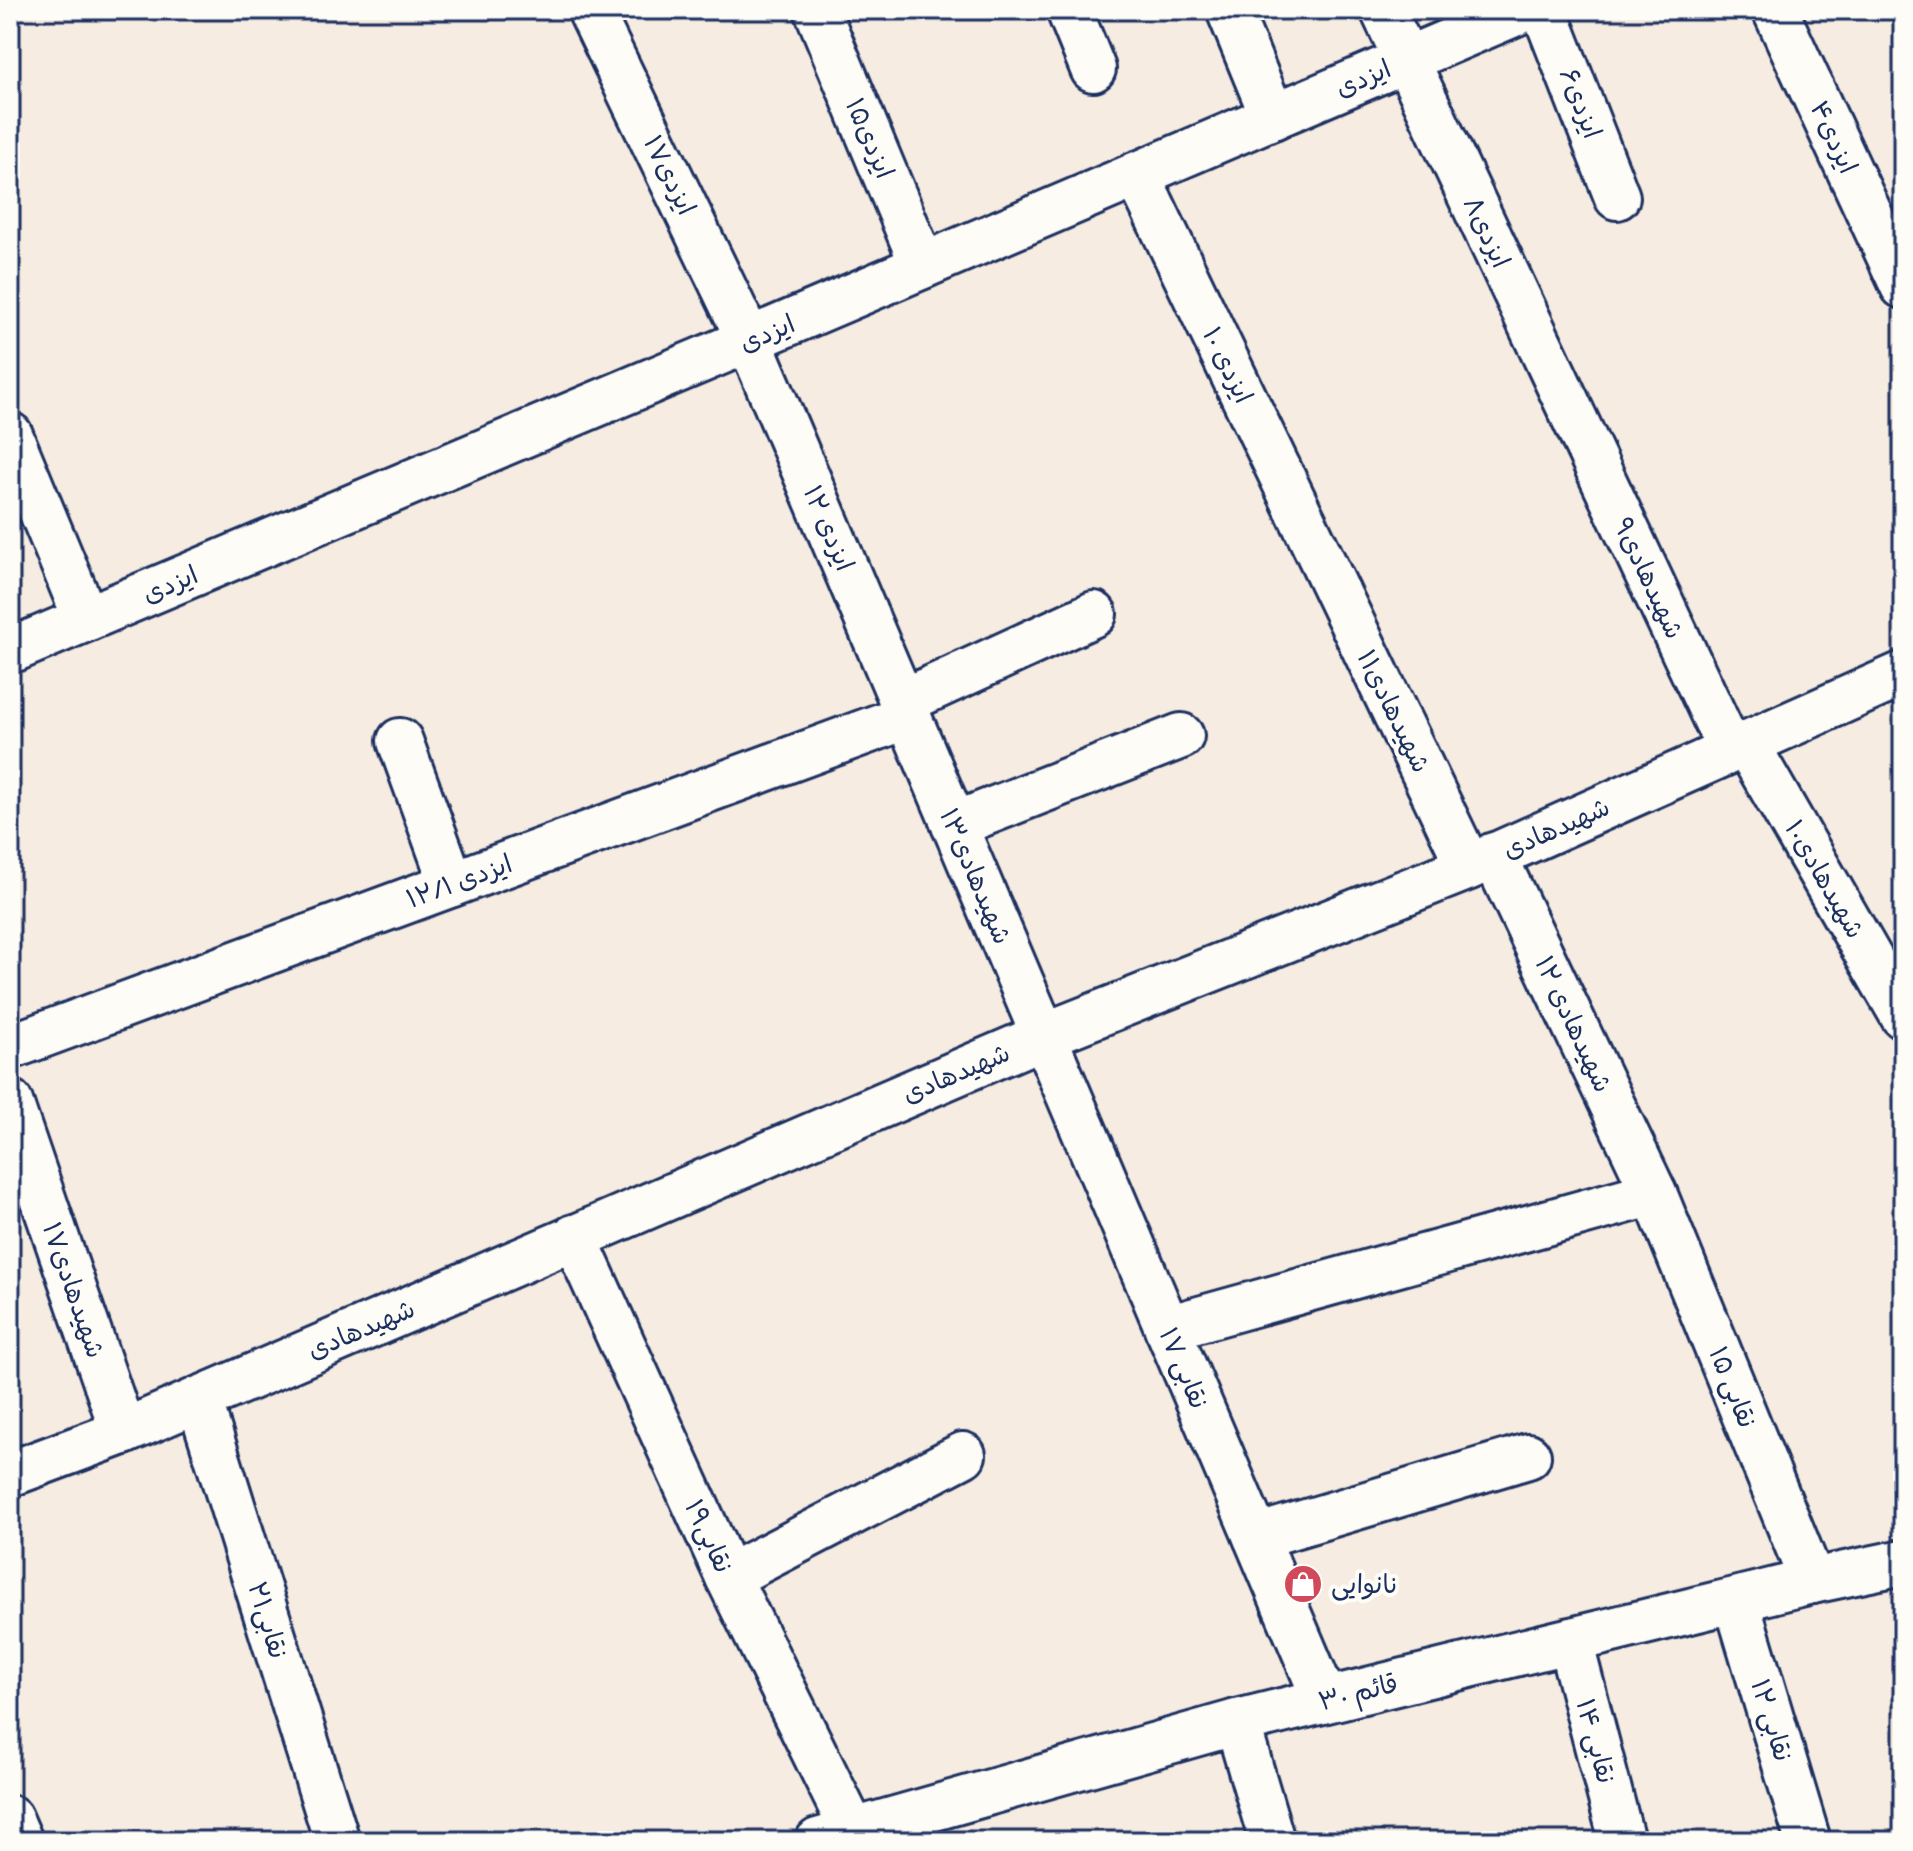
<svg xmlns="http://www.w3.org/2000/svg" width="1913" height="1851" viewBox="0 0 1913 1851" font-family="Itim,'Playpen Sans Arabic',sans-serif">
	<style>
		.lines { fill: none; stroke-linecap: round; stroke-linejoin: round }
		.minor-casing { stroke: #1b2f5e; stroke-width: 50 }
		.minor { stroke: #fdfcf7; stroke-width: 44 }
		.labels { text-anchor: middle; stroke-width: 8; stroke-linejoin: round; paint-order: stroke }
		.street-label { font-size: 26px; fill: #1b2f5e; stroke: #fdfcf7 }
		.poi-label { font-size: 26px; fill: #1b2f5e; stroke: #fdfcf7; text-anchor: start }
	</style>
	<rect width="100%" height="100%" fill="#f6ece1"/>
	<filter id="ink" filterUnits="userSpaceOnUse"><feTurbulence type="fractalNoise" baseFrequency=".0125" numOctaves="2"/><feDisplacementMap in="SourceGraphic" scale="16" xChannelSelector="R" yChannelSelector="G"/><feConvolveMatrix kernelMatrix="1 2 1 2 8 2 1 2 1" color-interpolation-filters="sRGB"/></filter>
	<g filter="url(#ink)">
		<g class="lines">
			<g class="minor-casing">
				<g id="minor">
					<polyline points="590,10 749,340 1325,1700"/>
					<polyline points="817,10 923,266"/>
					<polyline points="1069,10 1093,69"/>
					<polyline points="1229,10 1273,117"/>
					<polyline points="1383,10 1730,750"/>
					<polyline points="1544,10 1617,197"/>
					<polyline points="1775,10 1903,286"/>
					<polyline points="1137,174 1469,867"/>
					<polyline points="10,435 86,619"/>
					<polyline points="10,651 749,340 1523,10"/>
					<polyline points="902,702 1094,614"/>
					<polyline points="400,741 452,884"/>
					<polyline points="1746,743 1903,1016"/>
					<polyline points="954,825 1181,736"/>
					<polyline points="1494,855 1654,1193 1812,1581"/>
					<polyline points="10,1047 908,716"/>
					<polyline points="10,1102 123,1432"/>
					<polyline points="574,1237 728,1577 853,1831"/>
					<polyline points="1167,1328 1654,1193"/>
					<polyline points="199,1399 337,1841"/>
					<polyline points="10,1474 123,1432 1043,1036 1469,867 1903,674"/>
					<polyline points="1256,1537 1528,1456"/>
					<polyline points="728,1577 963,1455"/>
					<polyline points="1736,1600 1808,1841"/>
					<polyline points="1570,1641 1622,1841"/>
					<polyline points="1237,1722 1272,1841"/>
					<polyline points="10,1818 20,1841"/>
					<polyline points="818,1841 1237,1722 1812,1581 1903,1562"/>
				</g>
			</g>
			<use href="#minor" class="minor"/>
		</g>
	</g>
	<defs>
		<g id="shop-disc" transform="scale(2)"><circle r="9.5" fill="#d1495b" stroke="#fdfcf7"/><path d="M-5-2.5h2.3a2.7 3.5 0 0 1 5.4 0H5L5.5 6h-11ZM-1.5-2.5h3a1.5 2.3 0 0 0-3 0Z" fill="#fff"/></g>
	</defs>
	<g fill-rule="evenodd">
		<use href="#shop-disc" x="1303" y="1584"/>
	</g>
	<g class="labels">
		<g class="street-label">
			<text transform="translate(1363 78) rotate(-23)" y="9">ایزدی</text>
			<text transform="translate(1581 103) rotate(69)" y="9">ایزدی۶</text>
			<text transform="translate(1834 137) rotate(65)" y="9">ایزدی۴</text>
			<text transform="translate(870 138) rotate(67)" y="9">ایزدی۱۵</text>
			<text transform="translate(670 175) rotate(64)" y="9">ایزدی۱۷</text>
			<text transform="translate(1487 232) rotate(65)" y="9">ایزدی۸</text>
			<text transform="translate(767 333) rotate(-23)" y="9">ایزدی</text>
			<text transform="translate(1228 365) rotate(64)" y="9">ایزدی ۱۰</text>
			<text transform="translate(829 528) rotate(67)" y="9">ایزدی ۱۲</text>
			<text transform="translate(1649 578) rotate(65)" y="9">شهیدهادی۹</text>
			<text transform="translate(170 584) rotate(-23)" y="9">ایزدی</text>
			<text transform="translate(1394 711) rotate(64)" y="9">شهیدهادی۱۱</text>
			<text transform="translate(1556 828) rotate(-24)" y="9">شهیدهادی</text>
			<text transform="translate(976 876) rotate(67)" y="9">شهیدهادی۱۳</text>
			<text transform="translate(1825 879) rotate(60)" y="9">شهیدهادی۱۰</text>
			<text transform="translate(459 881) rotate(-20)" y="9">ایزدی ۱۲/۱</text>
			<text transform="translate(1574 1024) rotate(65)" y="9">شهیدهادی ۱۲</text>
			<text transform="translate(956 1073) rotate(-23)" y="9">شهیدهادی</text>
			<text transform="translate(74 1290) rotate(71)" y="9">شهیدهادی۱۷</text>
			<text transform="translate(361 1329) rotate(-23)" y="9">شهیدهادی</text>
			<text transform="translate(1184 1368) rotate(67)" y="9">نقابی ۱۷</text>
			<text transform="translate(1733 1387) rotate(68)" y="9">نقابی ۱۵</text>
			<text transform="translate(709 1536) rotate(65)" y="9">نقابی۱۹</text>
			<text transform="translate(268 1620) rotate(73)" y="9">نقابی۲۱</text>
			<text transform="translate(1358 1692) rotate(-14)" y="9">قائم ۳۰</text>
			<text transform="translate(1772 1720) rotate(73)" y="9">نقابی ۱۲</text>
			<text transform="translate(1596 1741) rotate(75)" y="9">نقابی ۱۴</text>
		</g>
		<g class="poi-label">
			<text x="1331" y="1593">نانوایی</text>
		</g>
	</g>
	<rect width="1913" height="1851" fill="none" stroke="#fdfcf7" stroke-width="40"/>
	<rect x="20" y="20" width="1873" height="1811" fill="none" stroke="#1b2f5e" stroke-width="3" filter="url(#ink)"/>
</svg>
